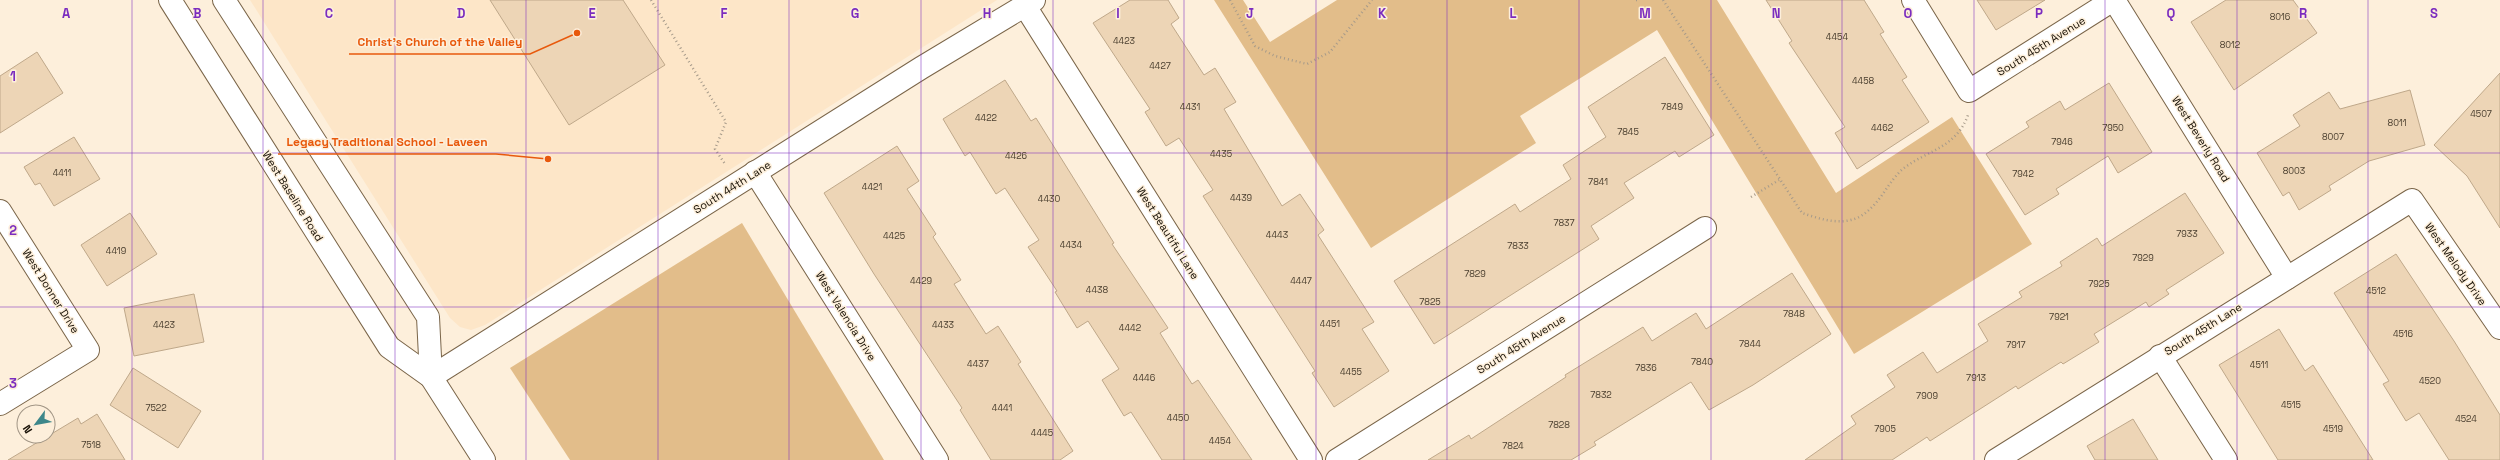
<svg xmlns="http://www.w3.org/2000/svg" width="2500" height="460" viewBox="0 0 2500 460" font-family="'Space Grotesk',sans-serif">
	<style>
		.built { fill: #fde6c8 }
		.green { fill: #e2bd8a }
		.building { fill: #edd5b6; stroke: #bfa88a }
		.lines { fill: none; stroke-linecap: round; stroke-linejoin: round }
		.minor-casing { stroke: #7a6549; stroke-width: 24 }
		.primary-casing { stroke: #7a6549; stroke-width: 24 }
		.path { stroke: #a69a8a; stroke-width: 2.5; stroke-dasharray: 1 3; stroke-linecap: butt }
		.minor { stroke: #fff; stroke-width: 22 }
		.primary { stroke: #fff; stroke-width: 22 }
		.grid { fill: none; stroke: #7b2cbf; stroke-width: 1; stroke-opacity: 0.55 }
		.labels { text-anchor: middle; stroke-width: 3; stroke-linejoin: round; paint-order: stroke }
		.number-label { font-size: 9px; fill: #4c4030 }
		.street-label { font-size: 11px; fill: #160f04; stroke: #fdefdb }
		.grid-label { font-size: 13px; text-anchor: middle; font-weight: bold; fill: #7b2cbf; stroke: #fdefdb; stroke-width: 3; stroke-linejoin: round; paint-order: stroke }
		.leader { fill: none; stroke: #e8590c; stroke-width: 1.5 }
		.callout-dot { fill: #e8590c; stroke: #fdefdb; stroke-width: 1.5 }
		.callout-label { font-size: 12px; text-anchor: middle; font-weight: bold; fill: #e8590c; stroke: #fdefdb; stroke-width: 3; stroke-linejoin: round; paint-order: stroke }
	</style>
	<rect width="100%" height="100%" fill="#fdefdb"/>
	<polygon class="built" points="250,0 997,0 485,325 471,330 460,327 450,318"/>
	<g class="green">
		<polygon points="1214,0 1243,0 1270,42 1337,0 1717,0 1836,193 1952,117 2032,244 1854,354 1657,30 1520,116 1536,143 1371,248"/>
		<polygon points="742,223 884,460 570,460 510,368"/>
	</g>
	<g class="building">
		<polygon points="490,0 623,0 665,65 569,125"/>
		<polygon points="1130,0 1168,0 1179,18 1171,24 1204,75 1215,68 1236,102 1224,109 1282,206 1300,194 1324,230 1318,235 1374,322 1362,329 1389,371 1334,407 1312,373 1315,371 1203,196 1213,190 1179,138 1166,146 1145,112 1150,109 1093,23"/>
		<polygon points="1766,0 1864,0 1884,32 1880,34 1907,77 1902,80 1929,122 1857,169 1835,133 1845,127 1789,43 1792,41"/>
		<polygon points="1977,0 2045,0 1996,30"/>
		<polygon points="2226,0 2293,0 2317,33 2234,90 2191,22"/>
		<polygon points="37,52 63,93 0,133 0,76"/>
		<polygon points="1665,57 1714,135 1679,157 1675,151 1624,183 1634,198 1591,226 1599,239 1434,344 1394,281 1515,204 1520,212 1571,179 1563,165 1606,137 1588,107"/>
		<polygon points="2500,73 2500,228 2467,176 2434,145"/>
		<polygon points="1005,80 1031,121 1036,118 1114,243 1112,244 1168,328 1160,333 1192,384 1198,380 1252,460 1162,460 1131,412 1124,416 1102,380 1119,369 1088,321 1077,328 1055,292 1057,291 1028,247 1039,240 1005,188 996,194 970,152 965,156 943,119"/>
		<polygon points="2109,83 2152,152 2118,173 2108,156 2056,189 2059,194 2025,215 1986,154 2029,127 2026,122 2060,101 2065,110"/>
		<polygon points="2410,90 2425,145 2369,161 2329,186 2331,190 2299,210 2289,192 2283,196 2257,153 2300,126 2293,115 2329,92 2340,109"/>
		<polygon points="74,137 100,179 54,206 40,183 35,185 24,167"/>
		<polygon points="897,146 919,181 907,189 936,234 933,237 961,280 954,284 986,334 998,326 1021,362 1018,364 1073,451 1060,460 991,460 960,410 962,408 874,274 824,193"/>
		<polygon points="2185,193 2224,253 2166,290 2169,294 2149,307 2146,302 2094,334 2099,342 2063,364 2061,362 2018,389 2016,386 1930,441 1927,437 1892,460 1805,460 1856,424 1851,416 1895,387 1887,375 1923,352 1937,373 1988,341 1978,324 2022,297 2019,292 2062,266 2060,262 2097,238 2102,246"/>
		<polygon points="130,213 157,254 107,286 81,245"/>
		<polygon points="2396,254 2454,341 2500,415 2500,460 2449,460 2419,413 2406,421 2383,384 2389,381 2334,293"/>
		<polygon points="1792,273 1831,334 1753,385 1709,410 1691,382 1594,442 1596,445 1571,460 1428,460 1469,435 1471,439 1566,377 1565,375 1643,327 1652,341 1696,313 1706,329"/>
		<polygon points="194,294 204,342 134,356 124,308"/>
		<polygon points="2279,329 2305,371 2313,365 2373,460 2278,460 2219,365"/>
		<polygon points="133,368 201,411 178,448 110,405"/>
		<polygon points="97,414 125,460 8,460 78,418 81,424"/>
		<polygon points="2133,419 2158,460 2095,460 2087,446"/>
	</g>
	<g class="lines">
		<g class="minor-casing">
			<g id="minor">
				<polyline points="1913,0 1969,91 2113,0"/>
				<polyline points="2114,0 2287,278"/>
				<polyline points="1025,6 1311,460"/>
				<polyline points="755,172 937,460"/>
				<polyline points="0,211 88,350 0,404"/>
				<polyline points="2160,356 2226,460"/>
				<polyline points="431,377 921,68 1034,0"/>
				<polyline points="1337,460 1705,228"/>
				<polyline points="1996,460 2412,200 2500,328"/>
			</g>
		</g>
		<g class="primary-casing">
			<g id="primary">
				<polyline points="170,0 389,347 431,377 484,460"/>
				<polyline points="224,0 428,317 431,377"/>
			</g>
		</g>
		<g class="path">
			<polyline points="651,0 726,122 715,149 725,164"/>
			<polyline points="1230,0 1255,46 1275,56 1307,64 1330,52 1372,0"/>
			<polyline points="1636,0 1638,0"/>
			<path d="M1663 0 1802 213C1820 219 1841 226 1859 217 1880 206 1887 182 1904 168 1928 150 1956 148 1968 115"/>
			<polyline points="1751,197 1779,180"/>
		</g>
		<use href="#minor" class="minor"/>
		<use href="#primary" class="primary"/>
	</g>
	<path class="grid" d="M132 0V460M263 0V460M395 0V460M526 0V460M658 0V460M789 0V460M921 0V460M1053 0V460M1184 0V460M1316 0V460M1447 0V460M1579 0V460M1711 0V460M1842 0V460M1974 0V460M2105 0V460M2237 0V460M2368 0V460M0 153H2500M0 307H2500"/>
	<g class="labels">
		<g class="number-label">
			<text x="2280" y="20">8016</text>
			<text x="1837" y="40">4454</text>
			<text x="1124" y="44">4423</text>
			<text x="2230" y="48">8012</text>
			<text x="1160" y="69">4427</text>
			<text x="1863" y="84">4458</text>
			<text x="1190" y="110">4431</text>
			<text x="1672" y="110">7849</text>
			<text x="2481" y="117">4507</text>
			<text x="986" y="121">4422</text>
			<text x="2397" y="126">8011</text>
			<text x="1882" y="131">4462</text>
			<text x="2113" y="131">7950</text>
			<text x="1628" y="135">7845</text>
			<text x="2333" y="140">8007</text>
			<text x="2062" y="145">7946</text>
			<text x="1221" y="157">4435</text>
			<text x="1016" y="159">4426</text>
			<text x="2294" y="174">8003</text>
			<text x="62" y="176">4411</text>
			<text x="2023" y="177">7942</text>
			<text x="1598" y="185">7841</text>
			<text x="872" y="190">4421</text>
			<text x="1241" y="201">4439</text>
			<text x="1049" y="202">4430</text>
			<text x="1564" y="226">7837</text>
			<text x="2187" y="237">7933</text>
			<text x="1277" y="238">4443</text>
			<text x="894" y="239">4425</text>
			<text x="1071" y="248">4434</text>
			<text x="1518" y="249">7833</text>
			<text x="116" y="254">4419</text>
			<text x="2143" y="261">7929</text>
			<text x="1475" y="277">7829</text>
			<text x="921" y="284">4429</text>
			<text x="1301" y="284">4447</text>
			<text x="2099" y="287">7925</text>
			<text x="1097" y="293">4438</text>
			<text x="2376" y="294">4512</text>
			<text x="1430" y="305">7825</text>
			<text x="1794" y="317">7848</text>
			<text x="2059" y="320">7921</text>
			<text x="1330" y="327">4451</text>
			<text x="164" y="328">4423</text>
			<text x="943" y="328">4433</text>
			<text x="1130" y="331">4442</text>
			<text x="2403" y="337">4516</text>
			<text x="1750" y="347">7844</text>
			<text x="2016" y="348">7917</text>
			<text x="1702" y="365">7840</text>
			<text x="978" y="367">4437</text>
			<text x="2259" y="368">4511</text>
			<text x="1646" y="371">7836</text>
			<text x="1351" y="375">4455</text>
			<text x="1144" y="381">4446</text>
			<text x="1976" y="381">7913</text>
			<text x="2430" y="384">4520</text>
			<text x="1601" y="398">7832</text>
			<text x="1927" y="399">7909</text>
			<text x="2291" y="408">4515</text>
			<text x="156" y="411">7522</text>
			<text x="1002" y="411">4441</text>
			<text x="1178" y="421">4450</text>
			<text x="2466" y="422">4524</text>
			<text x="1559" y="428">7828</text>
			<text x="1885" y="432">7905</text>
			<text x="2333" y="432">4519</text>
			<text x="1042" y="436">4445</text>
			<text x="1220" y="444">4454</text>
			<text x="91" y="448">7518</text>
			<text x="1513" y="449">7824</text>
		</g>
		<g class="street-label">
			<text transform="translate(2041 46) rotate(-32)" y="4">South 45th Avenue</text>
			<text transform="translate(2201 139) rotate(58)" y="4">West Beverly Road</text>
			<text transform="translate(732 187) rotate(-32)" y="4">South 44th Lane</text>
			<text transform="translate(293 196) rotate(58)" y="4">West Baseline Road</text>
			<text transform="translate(1168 233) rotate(58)" y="4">West Beautiful Lane</text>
			<text transform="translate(2456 264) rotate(55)" y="4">West Melody Drive</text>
			<text transform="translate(51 291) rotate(58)" y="4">West Donner Drive</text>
			<text transform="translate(846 316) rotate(58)" y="4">West Valencia Drive</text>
			<text transform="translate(2203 329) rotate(-32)" y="4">South 45th Lane</text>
			<text transform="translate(1521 344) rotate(-32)" y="4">South 45th Avenue</text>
		</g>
	</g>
	<g class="grid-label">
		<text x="66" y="18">A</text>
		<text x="197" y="18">B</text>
		<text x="329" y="18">C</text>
		<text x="461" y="18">D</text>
		<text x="592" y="18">E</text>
		<text x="724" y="18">F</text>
		<text x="855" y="18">G</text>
		<text x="987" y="18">H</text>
		<text x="1118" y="18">I</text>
		<text x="1250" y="18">J</text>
		<text x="1382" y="18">K</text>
		<text x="1513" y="18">L</text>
		<text x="1645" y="18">M</text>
		<text x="1776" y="18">N</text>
		<text x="1908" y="18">O</text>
		<text x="2039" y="18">P</text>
		<text x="2171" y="18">Q</text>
		<text x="2303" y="18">R</text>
		<text x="2434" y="18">S</text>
		<text x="13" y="81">1</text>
		<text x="13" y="235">2</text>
		<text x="13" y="388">3</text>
	</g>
	<path class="leader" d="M577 33L530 54H349M548 159L496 154H278"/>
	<g class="callout-dot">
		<circle cx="577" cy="33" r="4"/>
		<circle cx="548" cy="159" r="4"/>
	</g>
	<g class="callout-label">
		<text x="440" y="46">Christ's Church of the Valley</text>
		<text x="387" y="146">Legacy Traditional School - Laveen</text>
	</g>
	<g transform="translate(36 424) rotate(238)"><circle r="19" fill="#fdefdb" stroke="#a19585"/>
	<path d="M0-3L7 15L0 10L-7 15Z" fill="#3e878a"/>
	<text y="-6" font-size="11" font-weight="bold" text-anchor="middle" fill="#160f04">N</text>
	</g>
</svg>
